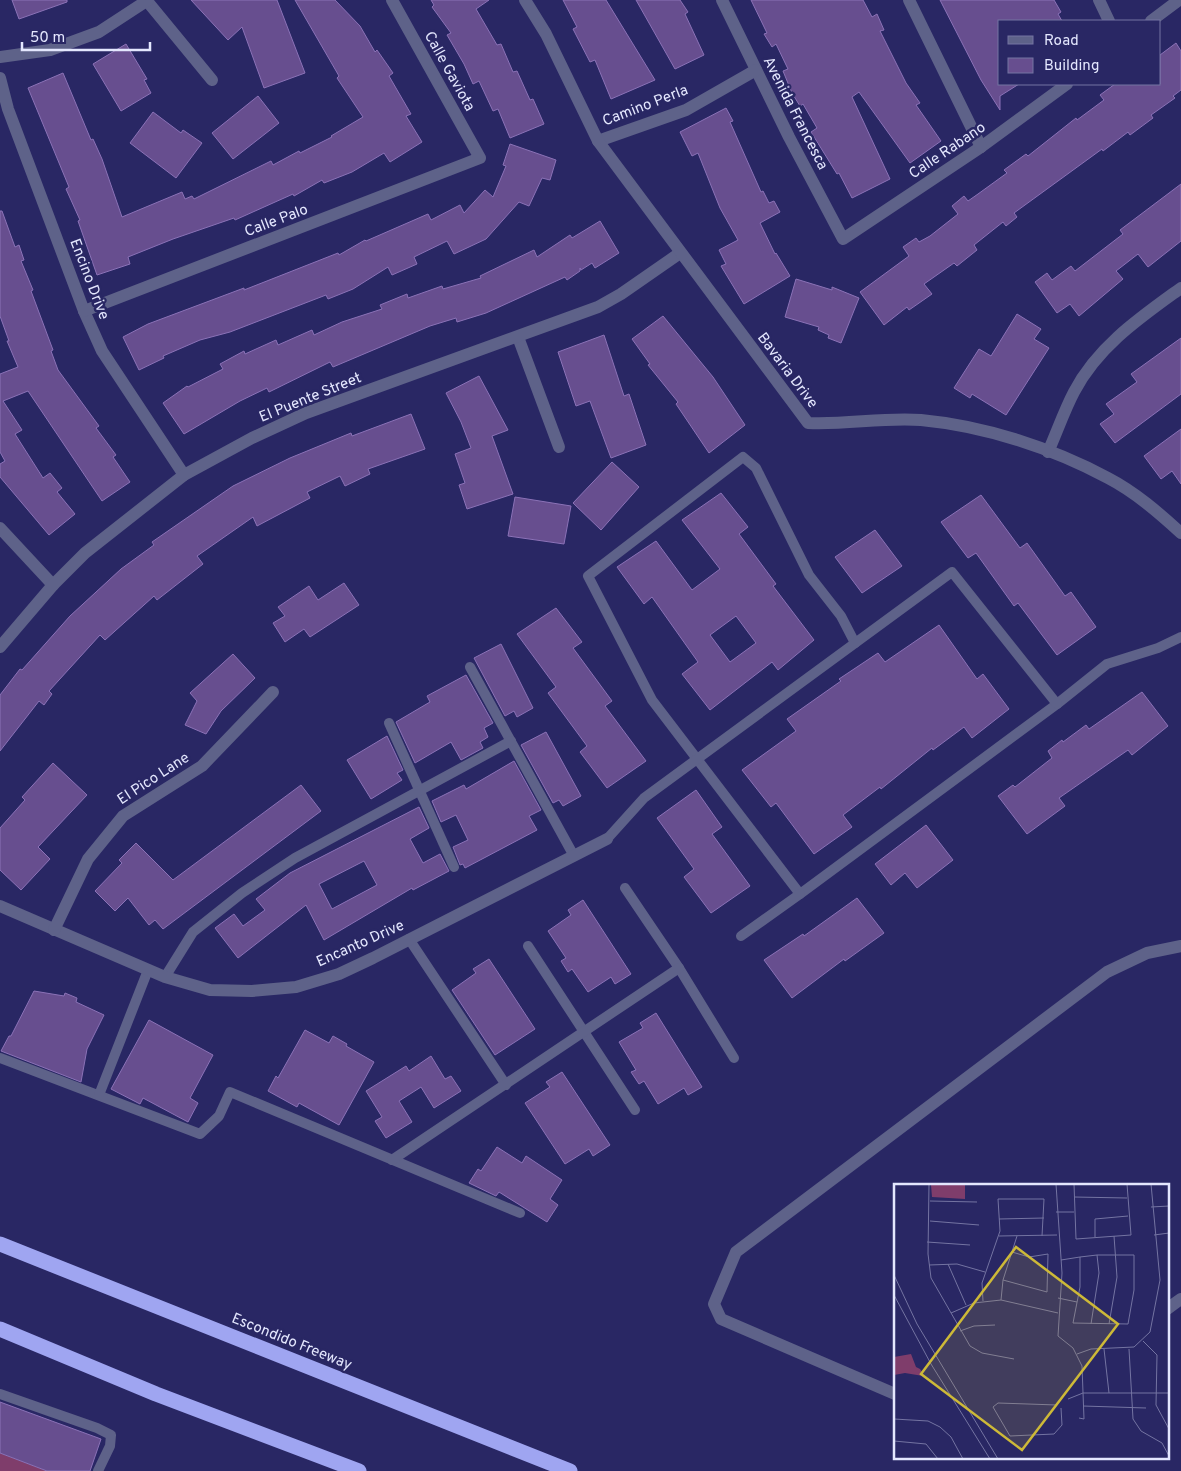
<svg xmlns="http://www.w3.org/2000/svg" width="1181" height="1471" viewBox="0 0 1181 1471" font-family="Overpass,sans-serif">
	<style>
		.green { fill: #7f3d6b }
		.building { fill: #674e8f; stroke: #8b72b7; fill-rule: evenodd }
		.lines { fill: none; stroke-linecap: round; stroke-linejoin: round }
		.service { stroke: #5e6289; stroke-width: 10 }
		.minor { stroke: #5e6289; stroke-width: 12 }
		.tertiary { stroke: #5e6289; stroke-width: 12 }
		.motorway { stroke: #9fa5f1; stroke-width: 15 }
		.labels { text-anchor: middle; stroke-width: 5; stroke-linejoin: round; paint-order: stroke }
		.street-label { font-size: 15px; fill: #e4e7fe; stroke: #292764 }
		.inset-road { fill: none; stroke: #7474a2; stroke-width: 1 }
		.view { fill: #cdb938; fill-opacity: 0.15; stroke: #cdb938; stroke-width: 2.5 }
		.inset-edge { fill: none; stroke: #e4e7fe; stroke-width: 2.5 }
	</style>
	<rect width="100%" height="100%" fill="#292764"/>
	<polygon class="green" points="0,1453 47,1471 0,1471"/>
	<g class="building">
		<polygon points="12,0 67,0 67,2 19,19"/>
		<polygon points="191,0 277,0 305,73 264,88 242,27 228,40"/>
		<polygon points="295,0 335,0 360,26 375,52 377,50 393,73 389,76 411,114 406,116 422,142 390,162 384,153 352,172 324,183 322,180 294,196 293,194 235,220 234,218 173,239 128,257 130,264 97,275 78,221 80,220 66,189 69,187 28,88 63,73 91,140 93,139 102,159 122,217 182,192 185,199 192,196 194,199 271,161 273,165 299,151 300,153 332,137 331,136 363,117 337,78 339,76"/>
		<polygon points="431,0 489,0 476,9 497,45 501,44 513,72 517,71 530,100 533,99 544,124 510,138 498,109 493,111 479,81 473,84 464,64 447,35 451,33 432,7 434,5"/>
		<polygon points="563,0 606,0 655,80 611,99 595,60 590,62 573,29 577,27"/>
		<polygon points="636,0 680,0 688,12 685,14 704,55 675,69"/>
		<polygon points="751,0 863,0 872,17 877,14 884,30 880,31 906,83 920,103 916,105 941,141 910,163 859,92 852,97 890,179 852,198 839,173 837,174 811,132 817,128 803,104 800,106 792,93 783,71 788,69 776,44 772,47 764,34 767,33"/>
		<polygon points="940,0 1054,0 1061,12 1058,14 1062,21 1000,21 1000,84 1019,84 1000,96 1000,110 981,80"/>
		<polygon points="1176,43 1181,51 1181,90 1173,96 1175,98 1151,115 1153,118 1130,135 1128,132 1103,151 1102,149 1014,213 1017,217 1006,226 1003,222 974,245 977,250 957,266 954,263 924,284 932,294 909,310 907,307 884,325 860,292 909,256 903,247 916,238 919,242 930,236 958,214 952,206 964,196 968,201 978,194 1007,173 1004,170 1026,154 1028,156 1076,118 1077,120 1104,100 1100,95 1115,84 1160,84 1160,55"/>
		<polygon points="126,44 147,79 144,80 151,93 121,111 93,64"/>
		<polygon points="258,96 279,123 233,159 212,133"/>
		<polygon points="726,108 733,121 730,122 761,192 763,191 769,203 774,201 780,212 760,223 775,254 776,253 790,276 744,304 721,266 726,264 719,250 738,240 720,208 698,153 692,156 680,132"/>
		<polygon points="153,112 181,133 183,130 202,143 176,178 130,143"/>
		<polygon points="510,144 556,160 550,180 542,178 529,206 519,202 486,239 454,254 447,241 414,257 417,264 392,275 388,267 353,289 328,299 326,295 230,332 200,340 163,356 164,358 139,370 123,337 148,324 244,288 244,290 338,253 339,255 365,240 366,241 428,214 431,220 460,205 464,213 485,190 493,197 506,166 503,165"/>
		<polygon points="1181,184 1181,241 1148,267 1138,254 1116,271 1123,279 1079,316 1070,304 1057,313 1035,282 1047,273 1052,280 1071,266 1075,271 1123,234 1120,230"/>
		<polygon points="0,211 2,211 15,247 19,245 24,260 21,261 33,290 31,291 53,350 51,351 58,370 99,426 96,428 116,455 113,457 130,482 102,501 28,391 3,401 22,430 15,434 43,478 50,473 62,488 57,492 75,514 49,535 0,477 0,464 5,461 0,452 0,374 18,367 7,341 9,341 0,316"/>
		<polygon points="600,221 619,253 595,268 592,263 581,270 580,268 580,271 567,280 565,277 486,313 457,322 456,318 430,326 333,367 330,362 269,392 267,388 240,401 184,434 163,403 187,386 188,387 223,369 220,364 244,351 245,354 276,340 278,345 312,330 314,335 342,322 382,309 380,305 407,294 408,298 442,286 443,289 481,278 480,276 534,250 537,257 570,235 572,238"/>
		<polygon points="796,279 832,290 832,287 859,298 841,343 828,338 829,335 818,330 819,327 785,317"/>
		<polygon points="1017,314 1041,329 1034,339 1049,348 1006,415 972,394 970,398 954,388 979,349 991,356"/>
		<polygon points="663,316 713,377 745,425 709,453 676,404 678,402 648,365 650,364 632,339"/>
		<polygon points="604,335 624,396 629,394 646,445 611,458 590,401 576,406 558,352"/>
		<polygon points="1181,338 1181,394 1115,443 1100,424 1114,414 1106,404 1137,382 1131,374"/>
		<polygon points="479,376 508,430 492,436 513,494 467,509 459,485 465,483 455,454 471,448 461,422 446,393"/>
		<polygon points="411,414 425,449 368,469 370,474 345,486 340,476 307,492 310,498 257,526 253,517 197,556 203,564 157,600 154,596 105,640 100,635 49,691 52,694 44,705 39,701 0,751 0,695 20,669 22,670 70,616 121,569 154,545 152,542 233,486 290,458 351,433 352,436"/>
		<polygon points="1181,429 1181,484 1172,471 1161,479 1144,456"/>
		<polygon points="612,462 639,487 601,530 573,503"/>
		<path d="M721 493 748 527 739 534 776 584 773 586 814 640 778 670 772 662 710 710 682 674 698 662 652 597 644 604 617 567 656 541 692 590 720 569 682 520ZM736 616 756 643 730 662 710 635Z"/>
		<polygon points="981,495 1020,548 1027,543 1065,596 1071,592 1096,627 1057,655 1018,603 1014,606 976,553 968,558 941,522"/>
		<polygon points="515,497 571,506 564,544 508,536"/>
		<polygon points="875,530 902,566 862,593 835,557"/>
		<polygon points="344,583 359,605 310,637 304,629 285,642 273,623 285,616 278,607 309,586 318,600"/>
		<polygon points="556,608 582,642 573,648 612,701 605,706 646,761 607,788 580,752 587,746 548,693 556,687 517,634"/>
		<polygon points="939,625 977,679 983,674 1009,709 972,738 964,727 933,750 932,748 881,789 880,787 843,815 852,827 814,854 776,803 771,807 742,770 796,731 787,719 841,681 839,679 878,653 885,662"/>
		<polygon points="501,644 533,708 517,717 514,711 505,716 474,658"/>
		<polygon points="233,654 255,678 221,711 206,734 185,725 197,701 190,693"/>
		<polygon points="466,675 493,723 484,728 488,737 480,742 483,748 461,760 451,742 415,763 396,722 430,702 427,696"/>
		<polygon points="1142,692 1168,726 1132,755 1128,750 1059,798 1065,806 1027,834 998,796 1013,785 1015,787 1052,758 1048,751 1062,740 1063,742 1086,725 1089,729"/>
		<polygon points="546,732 581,796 563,806 559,800 553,803 521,745"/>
		<polygon points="387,736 403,770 397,773 402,780 371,799 347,760"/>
		<polygon points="514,761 541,810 529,816 537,830 465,868 463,864 460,865 453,847 468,840 456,815 441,822 432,801 464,785 466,789"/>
		<polygon points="53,763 87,795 38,847 50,859 21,890 0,870 0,828 25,800 22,797"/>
		<polygon points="301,785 321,811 163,929 155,920 149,925 128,898 115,911 95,891 122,863 119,860 136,843 173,880"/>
		<polygon points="696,790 722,827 712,834 750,886 711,913 684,877 694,869 657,818"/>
		<path d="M419 807 429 828 410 839 423 863 440 854 449 871 413 890 412 888 324 940 306 905 238 958 215 928 234 914 243 926 265 910 256 899 290 873ZM364 861 377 885 332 909 319 884Z"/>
		<polygon points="926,825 953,860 917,888 905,873 891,885 875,864"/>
		<polygon points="857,898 884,933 845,961 844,959 792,998 764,960 803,934 804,936"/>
		<polygon points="583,900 631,974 615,984 611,977 588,992 572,969 568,972 561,961 566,958 548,931 571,915 568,910"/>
		<polygon points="489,959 535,1029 495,1055 452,990 476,973 473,969"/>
		<polygon points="34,991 64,996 65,993 77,998 76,1002 104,1015 87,1049 81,1082 1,1051 9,1036 11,1036"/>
		<polygon points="656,1013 702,1087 688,1095 684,1088 658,1104 644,1081 639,1084 631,1072 636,1070 619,1042 643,1028 640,1023"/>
		<polygon points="149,1020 213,1055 190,1098 198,1103 188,1122 143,1098 140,1104 111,1089"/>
		<polygon points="305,1030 329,1043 333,1036 347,1044 346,1046 374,1062 339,1125 299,1103 297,1107 268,1091 276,1076 278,1078"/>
		<polygon points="431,1056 445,1079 451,1076 461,1091 434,1108 421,1087 399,1101 412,1122 386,1138 375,1121 382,1117 366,1091 406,1066 409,1071"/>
		<polygon points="562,1072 610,1145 593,1156 589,1149 565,1164 525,1103 550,1087 546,1082"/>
		<polygon points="497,1147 522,1163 526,1156 562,1180 550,1199 558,1205 547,1222 499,1192 496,1196 469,1183 478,1169 481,1171"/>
		<polygon points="0,1402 101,1439 90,1471 47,1471 0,1453"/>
	</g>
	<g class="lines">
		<g class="service">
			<polyline points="855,643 841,616 809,575 756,468 743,457 588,576 652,700 800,894 1057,704 1107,664 1158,648 1181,637"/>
			<polyline points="470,667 574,856"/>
			<polyline points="389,723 454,867"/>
			<polyline points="607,839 644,798 952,572 1057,704"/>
			<polyline points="625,888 679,968 734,1058"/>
			<polyline points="741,936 800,894"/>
			<polyline points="409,939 506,1085"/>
			<polyline points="528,946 635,1110"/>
			<polyline points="165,977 193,932 242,893 295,858 511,741"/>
			<polyline points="0,1058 200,1134 219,1116 230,1092 520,1213"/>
			<polyline points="99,1095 148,970"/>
			<polyline points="392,1160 679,968"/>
			<polyline points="0,1394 97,1428 111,1435 110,1446 98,1471"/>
		</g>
		<g class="minor">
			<polyline points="722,0 789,137 843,239 981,147 1067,84"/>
			<polyline points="909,0 981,147"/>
			<polyline points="1099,0 1109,21"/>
			<polyline points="147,1 212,80"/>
			<polyline points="1151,21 1179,0"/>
			<polyline points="0,57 50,50 99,32 148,0"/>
			<polyline points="0,78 8,109 84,311 102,351 184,475"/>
			<polyline points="598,141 686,110 756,70"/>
			<polyline points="84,311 480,158 392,0"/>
			<polyline points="518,337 559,447"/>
			<path d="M1048 452C1057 432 1064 411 1074 392 1098 346 1141 317 1181 288"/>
			<polyline points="0,528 53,585"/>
			<polyline points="0,647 53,585 85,553 184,475 252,438 306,413 598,307 621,294 680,253"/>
			<polyline points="0,906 165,977 210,990 252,991 296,987 339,974 373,958 607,839"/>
			<polyline points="54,930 88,859 123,816 202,766 273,692"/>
			<polyline points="1167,1309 1181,1299"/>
			<polyline points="895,1394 721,1319 714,1304 736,1252 1107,972 1147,953 1181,946"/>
		</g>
		<path class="tertiary" d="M525 0 546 34 598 141 808 423C846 425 883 417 921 420 985 426 1052 448 1108 478 1135 492 1159 513 1181 533"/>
		<g class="motorway">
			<polyline points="0,1244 570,1471"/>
			<polyline points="0,1329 156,1394 359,1471"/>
		</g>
	</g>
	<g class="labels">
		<g class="street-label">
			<text transform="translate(450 71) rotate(61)" y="5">Calle Gaviota</text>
			<text transform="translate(645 105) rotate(-21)" y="5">Camino Perla</text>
			<text transform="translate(796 113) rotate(63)" y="5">Avenida Francesca</text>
			<text transform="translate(947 150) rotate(-34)" y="5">Calle Rabano</text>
			<text transform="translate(276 220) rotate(-21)" y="5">Calle Palo</text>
			<text transform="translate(90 279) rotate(69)" y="5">Encino Drive</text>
			<text transform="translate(788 370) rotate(53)" y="5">Bavaria Drive</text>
			<text transform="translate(310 397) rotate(-22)" y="5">El Puente Street</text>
			<text transform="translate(153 778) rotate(-33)" y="5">El Pico Lane</text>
			<text transform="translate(360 943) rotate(-24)" y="5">Encanto Drive</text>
			<text transform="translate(292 1341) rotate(22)" y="5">Escondido Freeway</text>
		</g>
	</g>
	<g transform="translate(894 1184)">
		<rect width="275" height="275" fill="#292764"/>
		<path d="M71 0V15L38 13 37 1ZM17 170 22 183 26 185 33 196 29 192 11 189 0 191V173Z" fill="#7f3d6b"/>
		<path class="inset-road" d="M35 0 34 70 37 94 76 162 88 169 120 175M162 0 168 89 164 152 179 164 188 182 190 235 185 234M180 0 182 55 237 51 233 0M180 13 233 14M36 17 83 18M257 23 275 22M162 28H180M105 35 150 34M36 37 85 41M260 51 275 49M105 52 163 51M201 53V35L234 32M33 58 76 61M167 76 186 73 203 71H240V106L234 140 179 139 186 103V73M54 80 72 121M35 81 63 80 91 88M0 91 23 140 104 275M109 96 153 108 154 70 135 73 118 68M0 111 37 180 96 275M164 114 183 118M107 116 109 96 123 52M89 117 88 99 106 47 104 15H150L148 52M57 129 80 119 107 116 164 129M197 140 205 89 203 71M215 140 223 93 220 52M66 147 80 142 101 141M249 157 263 171 262 221 275 245M210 165 215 209M235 165 239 235 247 247 268 259 275 272M183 170 197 165 240 163 256 148 266 96 257 0M174 215 189 209H275M163 221 104 219 99 223 116 252 160 250 168 241 167 224M189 222 252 224M0 235 34 237 46 243 57 253 69 275M0 257 32 260 44 275M0 257V275"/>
		<path class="view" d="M122 63 224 140 128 266 27 190Z"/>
		<rect width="275" height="275" class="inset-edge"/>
	</g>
	<rect x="998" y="20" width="162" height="65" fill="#292764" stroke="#7474a2"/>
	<rect x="1008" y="36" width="25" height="8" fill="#5e6289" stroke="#7474a2"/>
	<text x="1044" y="45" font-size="15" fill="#e4e7fe">Road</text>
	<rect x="1008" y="58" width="25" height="15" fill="#674e8f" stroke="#7474a2"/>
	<text x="1044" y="70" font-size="15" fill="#e4e7fe">Building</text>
	<path d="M22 42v8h128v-8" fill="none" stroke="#e4e7fe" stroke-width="2.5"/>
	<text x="30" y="42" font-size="15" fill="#e4e7fe" stroke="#292764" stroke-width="4" paint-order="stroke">50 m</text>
</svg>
